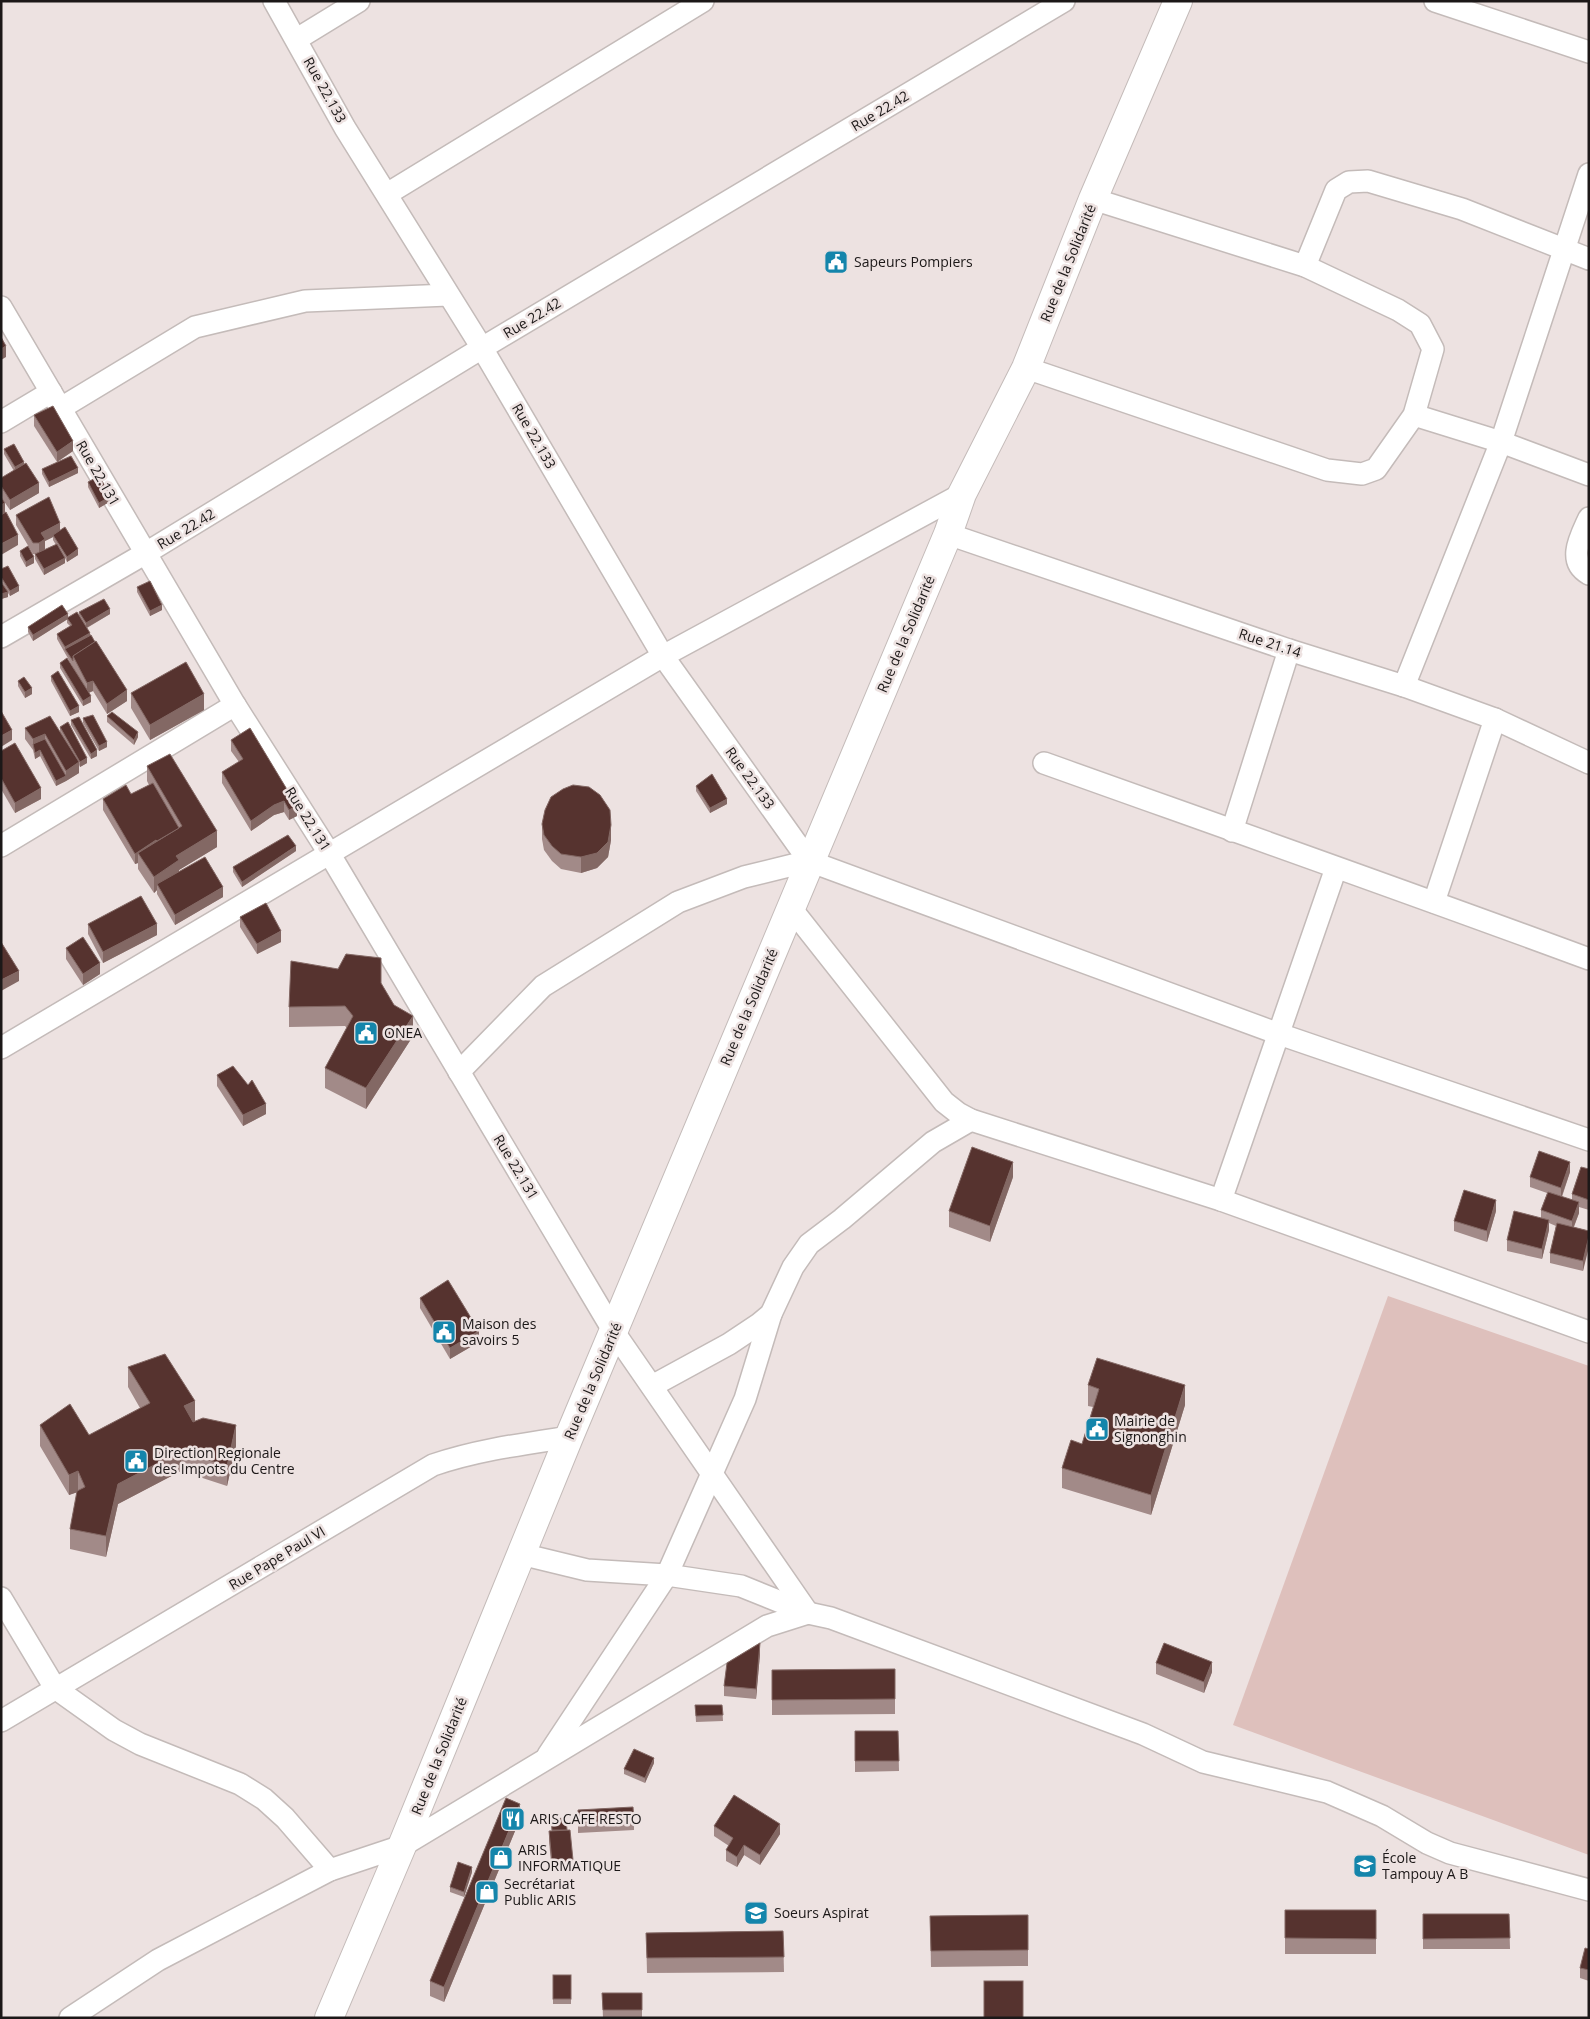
<svg xmlns="http://www.w3.org/2000/svg" width="1590" height="2019" viewBox="0 0 1590 2019" font-family="'Open Sans',sans-serif">
	<style>
		.green { fill: #dec0bc }
		.lines { fill: none; stroke-linecap: round; stroke-linejoin: round }
		.minor-casing { stroke: #c4bbb9; stroke-width: 24 }
		.tertiary-casing { stroke: #c4bbb9; stroke-width: 30 }
		.minor { stroke: #fff; stroke-width: 21 }
		.tertiary { stroke: #fff; stroke-width: 28 }
		.wall { fill: #a28a88; fill-rule: evenodd }
		.shaded-wall { fill: #836864 }
		.building { fill: #56332f; stroke: #836864 }
		.labels { text-anchor: middle; stroke-width: 5; stroke-linejoin: round; paint-order: stroke }
		.street-label { font-size: 14px; fill: #1c1818; stroke: #ede2e1 }
		.poi-label { font-size: 14px; fill: #1c1818; stroke: #ede2e1; text-anchor: start }
	</style>
	<rect width="100%" height="100%" fill="#ede2e1"/>
	<polygon class="green" points="1388,1296 1589,1366 1589,1855 1233,1725"/>
	<g class="lines">
		<g class="minor-casing">
			<g id="minor">
				<polyline points="274,1 345,128 482,348 663,656 809,861"/>
				<polyline points="1435,1 1589,52"/>
				<polyline points="297,39 359,1"/>
				<polyline points="387,194 703,1"/>
				<polyline points="1305,266 1336,190 1349,182 1368,181 1462,209 1589,259"/>
				<polyline points="1,307 235,705 329,853 614,1332 808,1613"/>
				<polyline points="1026,368 1327,470 1362,474 1376,469 1414,415 1433,349 1420,324 1398,310 1305,266 1093,199"/>
				<polyline points="61,408 195,327 305,301 448,295"/>
				<polyline points="1414,415 1501,442 1589,475"/>
				<polyline points="1,422 51,392"/>
				<path d="M1589 518C1581 536 1566 561 1589 574"/>
				<polyline points="948,534 1289,650 1404,686 1495,719 1589,763"/>
				<polyline points="1,637 146,553 482,348 1064,1"/>
				<polyline points="1404,686 1501,442 1589,174"/>
				<path d="M1044 763C1226 828 1408 892 1589 959"/>
				<polyline points="1232,831 1289,650"/>
				<polyline points="1,846 235,705"/>
				<polyline points="1434,902 1495,719"/>
				<polyline points="790,907 944,1102 958,1113 971,1120 1221,1200 1589,1332"/>
				<polyline points="1,1048 663,656 962,494"/>
				<polyline points="459,1072 543,986 678,902 744,877 809,861 1279,1034 1589,1140"/>
				<polyline points="1221,1200 1336,868"/>
				<polyline points="652,1386 729,1344 759,1324 771,1314 793,1267 809,1244 842,1219 933,1142 971,1120"/>
				<polyline points="521,1554 587,1570 667,1575 741,1586 808,1613 831,1618 1143,1734 1203,1762 1327,1792 1382,1816 1427,1843 1450,1853 1589,1890"/>
				<polyline points="1,1598 55,1688 114,1730 140,1744 240,1784 264,1799 285,1818 330,1870"/>
				<path d="M1 1721 433 1465C477 1450 523 1444 569 1437"/>
				<polyline points="548,1755 667,1575 745,1399 771,1314"/>
				<polyline points="70,2018 158,1960 330,1870 402,1846 767,1626 808,1613"/>
			</g>
		</g>
		<g class="tertiary-casing">
			<polyline id="tertiary" points="329,2018 402,1846 569,1437 948,534 962,494 1026,368 1093,199 1178,1"/>
		</g>
		<use href="#minor" class="minor"/>
		<use href="#tertiary" class="tertiary"/>
	</g>
	<g class="wall">
		<polygon points="34,415 73,451 57,462 34,426"/>
		<polygon points="4,449 24,464 39,493 10,510 1,497 1,478 14,471 4,454"/>
		<polygon points="42,469 78,473 49,487 42,474"/>
		<polygon points="88,482 111,501 99,508 88,487"/>
		<path d="M16 515 60 531 78 555 67 562 65 558V563L44 575 35 559V554H33L16 525ZM53 537V540L56 545 44 550 45 549V541Z"/>
		<polygon points="20,551 34,563 26,567 20,556"/>
		<polygon points="1,569 19,591 10,596 8,593 8,597 1,599"/>
		<polygon points="137,587 162,610 150,616 137,592"/>
		<polygon points="79,612 110,614 87,628 127,701 107,714 93,691 89,693 91,702 83,706 60,668 60,663 74,669 57,639 57,634 70,626 67,623 67,619 33,641 28,632 28,627 79,615"/>
		<polygon points="51,676 79,712 70,716 51,681"/>
		<polygon points="18,681 32,694 25,698 18,686"/>
		<polygon points="131,693 204,710 150,740 131,708"/>
		<polygon points="107,716 138,737 134,745 107,722"/>
		<polygon points="83,718 107,747 99,751 83,723"/>
		<polygon points="71,720 97,756 91,759 71,725"/>
		<polygon points="60,727 87,763 80,767 79,765 79,773 66,781 56,786 40,756 35,759 33,750 25,739 25,728 60,732"/>
		<polygon points="231,740 297,816 289,820 284,812 274,815 251,831 222,783 222,772 239,762 231,751"/>
		<polygon points="1,751 41,799 15,813 1,789"/>
		<polygon points="147,766 217,847 179,870 179,872 223,897 175,925 157,894 157,890 154,893 138,869 138,863 135,864 103,810 103,799 131,794 149,785 147,781"/>
		<polygon points="696,786 727,804 710,813 696,791"/>
		<polygon points="542,824 611,840 608,857 597,868 581,873 561,869 552,861 544,850 542,839"/>
		<polygon points="296,851 242,887 233,872 233,867"/>
		<polygon points="240,917 281,942 257,954 240,927"/>
		<polygon points="88,924 157,935 103,963 88,934"/>
		<polygon points="66,948 100,974 83,985 66,959"/>
		<polygon points="381,984 394,1005 413,1036 366,1109 325,1088 325,1068 347,1028 345,1026 289,1027 289,1007"/>
		<polygon points="217,1075 266,1114 243,1126 217,1086"/>
		<polygon points="1589,1169 1589,1210 1579,1207 1579,1213 1574,1227 1589,1231 1583,1271 1550,1263 1550,1253 1556,1226 1549,1223 1549,1230 1542,1259 1507,1251 1507,1240 1541,1218 1541,1210 1547,1193 1530,1187 1530,1177 1570,1172 1562,1197 1572,1200 1572,1194"/>
		<polygon points="1013,1177 990,1242 949,1227 949,1211"/>
		<polygon points="1496,1211 1487,1242 1454,1231 1454,1221"/>
		<polygon points="420,1298 479,1342 450,1359 420,1308"/>
		<polygon points="128,1367 195,1421 236,1446 227,1486 181,1471 118,1504 106,1557 70,1549 70,1529 77,1492 69,1495 40,1446 40,1425 89,1435 140,1408 128,1387"/>
		<polygon points="1088,1385 1185,1405 1151,1515 1062,1488 1062,1468 1082,1444 1093,1407 1088,1406"/>
		<polygon points="760,1654 756,1699 724,1696 724,1686"/>
		<polygon points="1156,1663 1212,1672 1204,1693 1156,1674"/>
		<polygon points="895,1669 895,1714 772,1715 772,1670"/>
		<polygon points="695,1705 722,1705 723,1721 696,1722"/>
		<polygon points="855,1731 898,1731 899,1771 855,1772"/>
		<polygon points="654,1763 645,1783 624,1774 624,1769"/>
		<polygon points="578,1810 634,1820 634,1830 578,1833"/>
		<polygon points="520,1819 444,2002 430,1996 430,1981"/>
		<polygon points="551,1819 567,1830 573,1860 573,1870 552,1872 549,1842 549,1831 552,1831"/>
		<polygon points="714,1826 780,1834 760,1865 744,1855 737,1867 726,1861 726,1850 729,1846 714,1836"/>
		<polygon points="472,1872 464,1897 450,1892 450,1887"/>
		<rect x="1285" y="1910" width="91" height="44"/>
		<polygon points="1423,1914 1509,1914 1510,1949 1423,1949"/>
		<polygon points="1028,1915 1028,1966 931,1967 930,1916"/>
		<polygon points="783,1931 784,1972 647,1973 646,1933"/>
		<polygon points="1589,1949 1589,1981 1580,1978 1580,1968"/>
		<rect x="553" y="1975" width="18" height="29"/>
		<polygon points="602,1993 642,1993 642,2018 603,2018"/>
	</g>
	<g class="shaded-wall">
		<polygon points="6,346 6,357 1,360 1,349"/>
		<polygon points="73,441 73,451 57,462 57,452"/>
		<polygon points="24,462 24,467 15,472 15,467"/>
		<polygon points="78,468 78,473 49,487 49,482"/>
		<polygon points="39,483 39,493 10,510 10,500"/>
		<polygon points="111,496 111,501 99,508 99,503"/>
		<polygon points="5,503 5,514 1,516 1,505"/>
		<polygon points="60,523 60,533 53,535 53,537 45,541 45,549 39,554 39,543 41,533"/>
		<polygon points="18,535 18,545 1,555 1,544"/>
		<polygon points="78,549 78,555 67,562 67,557"/>
		<polygon points="34,557 34,563 26,567 26,562"/>
		<polygon points="65,558 65,563 44,575 44,569"/>
		<polygon points="19,586 19,591 10,596 10,591"/>
		<polygon points="8,592 8,597 1,599 1,594"/>
		<polygon points="162,605 162,610 150,616 150,611"/>
		<polygon points="110,609 110,614 86,628 86,623"/>
		<polygon points="68,614 68,619 33,641 33,635"/>
		<polygon points="90,633 90,638 65,649 65,652 65,647"/>
		<polygon points="93,681 93,691 87,693 87,683"/>
		<polygon points="32,688 32,694 25,698 25,692"/>
		<polygon points="127,690 127,701 107,714 107,704"/>
		<polygon points="204,694 204,710 150,740 150,725"/>
		<polygon points="91,696 91,702 83,706 83,701"/>
		<polygon points="79,706 79,712 70,716 70,711"/>
		<polygon points="12,730 12,740 1,747 1,736"/>
		<polygon points="138,732 138,737 134,745 134,740"/>
		<polygon points="45,734 45,744 33,744 33,750 33,739"/>
		<polygon points="107,742 107,747 99,751 99,746"/>
		<polygon points="40,750 40,756 35,759 35,753"/>
		<polygon points="97,750 97,756 91,759 91,754"/>
		<polygon points="87,758 87,763 80,767 80,762"/>
		<polygon points="79,762 79,773 66,781 56,786 56,781 66,776 66,771"/>
		<polygon points="41,788 41,799 15,813 15,803"/>
		<polygon points="727,799 727,804 710,813 710,808"/>
		<polygon points="284,801 284,812 274,815 251,831 251,821 274,805"/>
		<polygon points="297,806 297,816 289,820 289,810"/>
		<polygon points="611,825 611,840 608,857 597,868 581,873 581,857"/>
		<polygon points="217,831 217,847 179,870 179,876 157,884 157,890 154,893 154,877 176,856"/>
		<polygon points="156,840 156,851 138,853 138,863 135,864 135,854"/>
		<polygon points="296,846 296,851 242,887 242,882"/>
		<polygon points="223,887 223,897 175,925 175,915"/>
		<polygon points="157,924 157,935 103,963 103,952"/>
		<polygon points="281,931 281,942 257,954 257,944"/>
		<polygon points="100,963 100,974 83,985 83,974"/>
		<polygon points="19,971 19,981 1,991 1,980"/>
		<polygon points="413,1016 413,1036 366,1109 366,1088"/>
		<polygon points="266,1104 266,1114 243,1126 243,1115"/>
		<polygon points="1013,1162 1013,1177 990,1242 990,1226"/>
		<polygon points="1570,1162 1570,1172 1561,1198 1561,1188"/>
		<polygon points="1496,1200 1496,1211 1487,1242 1487,1231"/>
		<polygon points="1579,1202 1579,1213 1572,1231 1572,1221"/>
		<polygon points="1549,1220 1549,1230 1542,1259 1542,1249"/>
		<polygon points="1589,1236 1589,1247 1583,1271 1583,1261"/>
		<polygon points="479,1331 479,1342 450,1359 450,1348"/>
		<polygon points="1185,1385 1185,1405 1151,1515 1151,1495"/>
		<polygon points="195,1401 195,1421 184,1427 184,1406"/>
		<polygon points="236,1425 236,1446 227,1486 227,1466"/>
		<polygon points="181,1451 181,1471 118,1504 106,1557 106,1536 118,1484"/>
		<polygon points="78,1471 78,1492 69,1495 69,1475"/>
		<polygon points="760,1643 760,1654 756,1699 756,1689"/>
		<polygon points="1212,1662 1212,1672 1204,1693 1204,1682"/>
		<polygon points="654,1758 654,1763 645,1783 645,1778"/>
		<polygon points="520,1804 520,1819 444,2002 444,1987"/>
		<polygon points="780,1824 780,1834 760,1865 760,1855"/>
		<polygon points="744,1845 744,1855 737,1867 737,1857"/>
		<polygon points="472,1867 472,1872 464,1897 464,1892"/>
	</g>
	<g class="building">
		<polygon points="1,337 6,346 1,349"/>
		<polygon points="53,406 73,441 57,452 34,415"/>
		<polygon points="14,444 24,462 15,467 4,449"/>
		<polygon points="71,456 78,468 49,482 42,469"/>
		<polygon points="26,463 39,483 10,500 1,486 1,478"/>
		<polygon points="99,476 111,496 99,503 88,482"/>
		<polygon points="1,497 5,503 1,505"/>
		<polygon points="49,497 60,523 41,533 45,539 39,543 33,543 16,515"/>
		<polygon points="6,512 18,535 1,544 1,515"/>
		<polygon points="65,527 78,549 67,557 53,535"/>
		<polygon points="57,544 65,558 44,569 35,554"/>
		<polygon points="28,546 34,557 26,562 20,551"/>
		<polygon points="8,566 19,586 10,591 1,577 1,569"/>
		<polygon points="150,581 162,605 150,611 137,587"/>
		<polygon points="1,582 8,592 1,594"/>
		<polygon points="104,599 110,609 86,623 79,612"/>
		<polygon points="62,605 68,614 33,635 28,627"/>
		<polygon points="77,612 90,633 65,647 57,634 72,625 67,618"/>
		<polygon points="91,635 95,642 73,656 73,661 65,649"/>
		<polygon points="96,641 127,690 107,704 93,681 87,683 73,656"/>
		<polygon points="67,658 91,696 83,701 60,663"/>
		<polygon points="186,662 204,694 150,725 131,693"/>
		<polygon points="58,671 79,706 70,711 51,676"/>
		<polygon points="24,677 32,688 25,692 18,681"/>
		<polygon points="1,711 12,730 1,736"/>
		<polygon points="112,712 138,732 134,740 107,716"/>
		<polygon points="93,715 107,742 99,746 83,718"/>
		<polygon points="50,716 79,762 66,771 45,734 33,739 25,728"/>
		<polygon points="79,717 97,750 91,754 71,720"/>
		<polygon points="68,722 87,758 80,762 60,727"/>
		<polygon points="250,728 297,806 289,810 284,801 274,805 251,821 222,772 243,759 231,740"/>
		<polygon points="45,739 66,776 56,781 40,750 35,753 33,744"/>
		<polygon points="15,743 41,788 15,803 1,778 1,751"/>
		<polygon points="170,754 217,831 176,856 179,860 154,877 138,853 182,826 147,766"/>
		<polygon points="712,774 727,799 710,808 696,786"/>
		<polygon points="153,783 179,828 157,841 156,840 135,854 103,799 126,785 131,794"/>
		<polygon points="573,785 589,787 600,795 610,810 611,825 608,842 597,853 581,857 561,854 552,846 544,835 542,824 545,810 551,797 563,789"/>
		<polygon points="288,835 296,846 242,882 233,867"/>
		<polygon points="205,857 223,887 175,915 157,884"/>
		<polygon points="141,896 157,924 103,952 88,924"/>
		<polygon points="266,903 281,931 257,944 240,917"/>
		<polygon points="83,937 100,963 83,974 66,948"/>
		<polygon points="1,942 19,971 1,980"/>
		<polygon points="346,954 381,958 381,983 394,1005 413,1016 366,1088 325,1068 353,1016 345,1006 289,1007 291,961 338,969"/>
		<polygon points="233,1066 248,1085 252,1080 266,1104 243,1115 217,1075"/>
		<polygon points="972,1147 1013,1162 990,1226 949,1211"/>
		<polygon points="1539,1151 1570,1162 1561,1188 1530,1177"/>
		<polygon points="1581,1167 1589,1169 1589,1200 1572,1194"/>
		<polygon points="1464,1190 1496,1200 1487,1231 1454,1221"/>
		<polygon points="1548,1192 1579,1202 1572,1221 1541,1210"/>
		<polygon points="1514,1211 1549,1220 1542,1249 1507,1240"/>
		<polygon points="1557,1223 1589,1231 1589,1236 1583,1261 1550,1253"/>
		<polygon points="448,1280 479,1331 450,1348 420,1298"/>
		<polygon points="165,1354 195,1401 184,1406 193,1422 203,1418 236,1425 227,1466 181,1451 118,1484 106,1536 70,1529 77,1491 85,1487 78,1471 69,1475 40,1425 70,1404 89,1435 150,1403 128,1367"/>
		<polygon points="1097,1358 1185,1385 1151,1495 1062,1468 1071,1440 1082,1444 1099,1389 1088,1385"/>
		<polygon points="760,1643 756,1689 724,1686 727,1663"/>
		<polygon points="1164,1643 1212,1662 1204,1682 1156,1663"/>
		<polygon points="895,1669 895,1699 772,1700 772,1670"/>
		<polygon points="695,1705 722,1705 723,1715 696,1716"/>
		<polygon points="855,1731 898,1731 899,1761 855,1761"/>
		<polygon points="634,1749 654,1758 645,1778 624,1769"/>
		<polygon points="734,1795 780,1824 760,1855 744,1845 737,1857 726,1850 733,1838 714,1826"/>
		<polygon points="506,1798 520,1804 444,1987 430,1981"/>
		<polygon points="633,1807 634,1820 578,1823 578,1810"/>
		<polygon points="566,1818 567,1830 552,1830 551,1819"/>
		<polygon points="570,1830 573,1860 552,1862 549,1831"/>
		<polygon points="458,1862 472,1867 464,1892 450,1887"/>
		<polygon points="1285,1910 1376,1910 1376,1939 1285,1938"/>
		<polygon points="1423,1914 1509,1914 1510,1938 1423,1939"/>
		<polygon points="1028,1915 1028,1950 931,1951 930,1916"/>
		<polygon points="783,1931 784,1957 647,1958 646,1933"/>
		<polygon points="1585,1948 1589,1949 1589,1970 1580,1968"/>
		<rect x="553" y="1975" width="18" height="24"/>
		<rect x="984" y="1981" width="39" height="37"/>
		<polygon points="602,1993 642,1993 642,2010 603,2010"/>
	</g>
	<defs>
		<g id="civic-square" transform="scale(1.25)"><rect x="-9" y="-9" width="18" height="18" rx="4" fill="#1485ab" stroke="#ede2e1"/><path d="M-.6-6.5H3V-4.5H.6V-3L4-1V1h2V6H-6V1h2V-1L-.6-3ZM-1.2 2.5V6h2.4V2.5Z" fill="#fff"/></g>
		<g id="restaurant-square" transform="scale(1.25)"><rect x="-9" y="-9" width="18" height="18" rx="4" fill="#1485ab" stroke="#ede2e1"/><path d="M-5-6h1v4h1v-4h1v4h1v-4h1v5L-1.5 .5V6h-2V.5L-5-1ZM5-6V6H3V1.5H1.5Q1.5-4 5-6Z" fill="#fff"/></g>
		<g id="shop-square" transform="scale(1.25)"><rect x="-9" y="-9" width="18" height="18" rx="4" fill="#1485ab" stroke="#ede2e1"/><path d="M-5-2.5h2.3a2.7 3.5 0 0 1 5.4 0H5L5.5 6h-11ZM-1.5-2.5h3a1.5 2.3 0 0 0-3 0Z" fill="#fff"/></g>
		<g id="school-square" transform="scale(1.25)"><rect x="-9" y="-9" width="18" height="18" rx="4" fill="#1485ab" stroke="#ede2e1"/><path d="M0-5L7-2L0 1L-7-2ZM-4 1L0 2.5L4 1V4Q0 6-4 4Z" fill="#fff"/></g>
		<g id="university-square" transform="scale(1.25)"><rect x="-9" y="-9" width="18" height="18" rx="4" fill="#1485ab" stroke="#ede2e1"/><path d="M0-5L7-2L0 1L-7-2ZM-4 1L0 2.5L4 1V4Q0 6-4 4Z" fill="#fff"/></g>
	</defs>
	<g fill-rule="evenodd">
		<use href="#civic-square" x="836" y="262"/>
		<use href="#civic-square" x="366" y="1033"/>
		<use href="#civic-square" x="444" y="1332"/>
		<use href="#civic-square" x="1097" y="1429"/>
		<use href="#civic-square" x="136" y="1461"/>
		<use href="#restaurant-square" x="513" y="1819"/>
		<use href="#shop-square" x="501" y="1858"/>
		<use href="#school-square" x="1365" y="1866"/>
		<use href="#shop-square" x="487" y="1892"/>
		<use href="#university-square" x="756" y="1913"/>
	</g>
	<g class="labels">
		<g class="street-label">
			<text transform="translate(325 90) rotate(61)" y="5">Rue 22.133</text>
			<text transform="translate(880 111) rotate(-31)" y="5">Rue 22.42</text>
			<text transform="translate(1068 263) rotate(-68)" y="5">Rue de la Solidarité</text>
			<text transform="translate(532 318) rotate(-31)" y="5">Rue 22.42</text>
			<text transform="translate(534 436) rotate(60)" y="5">Rue 22.133</text>
			<text transform="translate(98 473) rotate(60)" y="5">Rue 22.131</text>
			<text transform="translate(186 529) rotate(-31)" y="5">Rue 22.42</text>
			<text transform="translate(906 634) rotate(-67)" y="5">Rue de la Solidarité</text>
			<text transform="translate(1270 643) rotate(18)" y="5">Rue 21.14</text>
			<text transform="translate(750 778) rotate(54)" y="5">Rue 22.133</text>
			<text transform="translate(308 819) rotate(58)" y="5">Rue 22.131</text>
			<text transform="translate(749 1007) rotate(-67)" y="5">Rue de la Solidarité</text>
			<text transform="translate(516 1167) rotate(59)" y="5">Rue 22.131</text>
			<text transform="translate(593 1381) rotate(-67)" y="5">Rue de la Solidarité</text>
			<text transform="translate(277 1558) rotate(-31)" y="5">Rue Pape Paul VI</text>
			<text transform="translate(439 1756) rotate(-68)" y="5">Rue de la Solidarité</text>
		</g>
		<g class="poi-label">
			<text x="854" y="267">Sapeurs Pompiers</text>
			<text x="384" y="1038">ONEA</text>
			<text x="462" y="1329">Maison des<tspan x="462" dy="16">savoirs 5</tspan></text>
			<text x="1114" y="1426">Mairie de<tspan x="1114" dy="16">Signonghin</tspan></text>
			<text x="154" y="1458">Direction Regionale<tspan x="154" dy="16">des Impots du Centre</tspan></text>
			<text x="530" y="1824">ARIS CAFE RESTO</text>
			<text x="518" y="1855">ARIS<tspan x="518" dy="16">INFORMATIQUE</tspan></text>
			<text x="1382" y="1863">École<tspan x="1382" dy="16">Tampouy A B</tspan></text>
			<text x="504" y="1889">Secrétariat<tspan x="504" dy="16">Public ARIS</tspan></text>
			<text x="774" y="1918">Soeurs Aspirat</text>
		</g>
	</g>
	<rect width="1590" height="2019" fill="none" stroke="#1c1818" stroke-width="5"/>
</svg>
